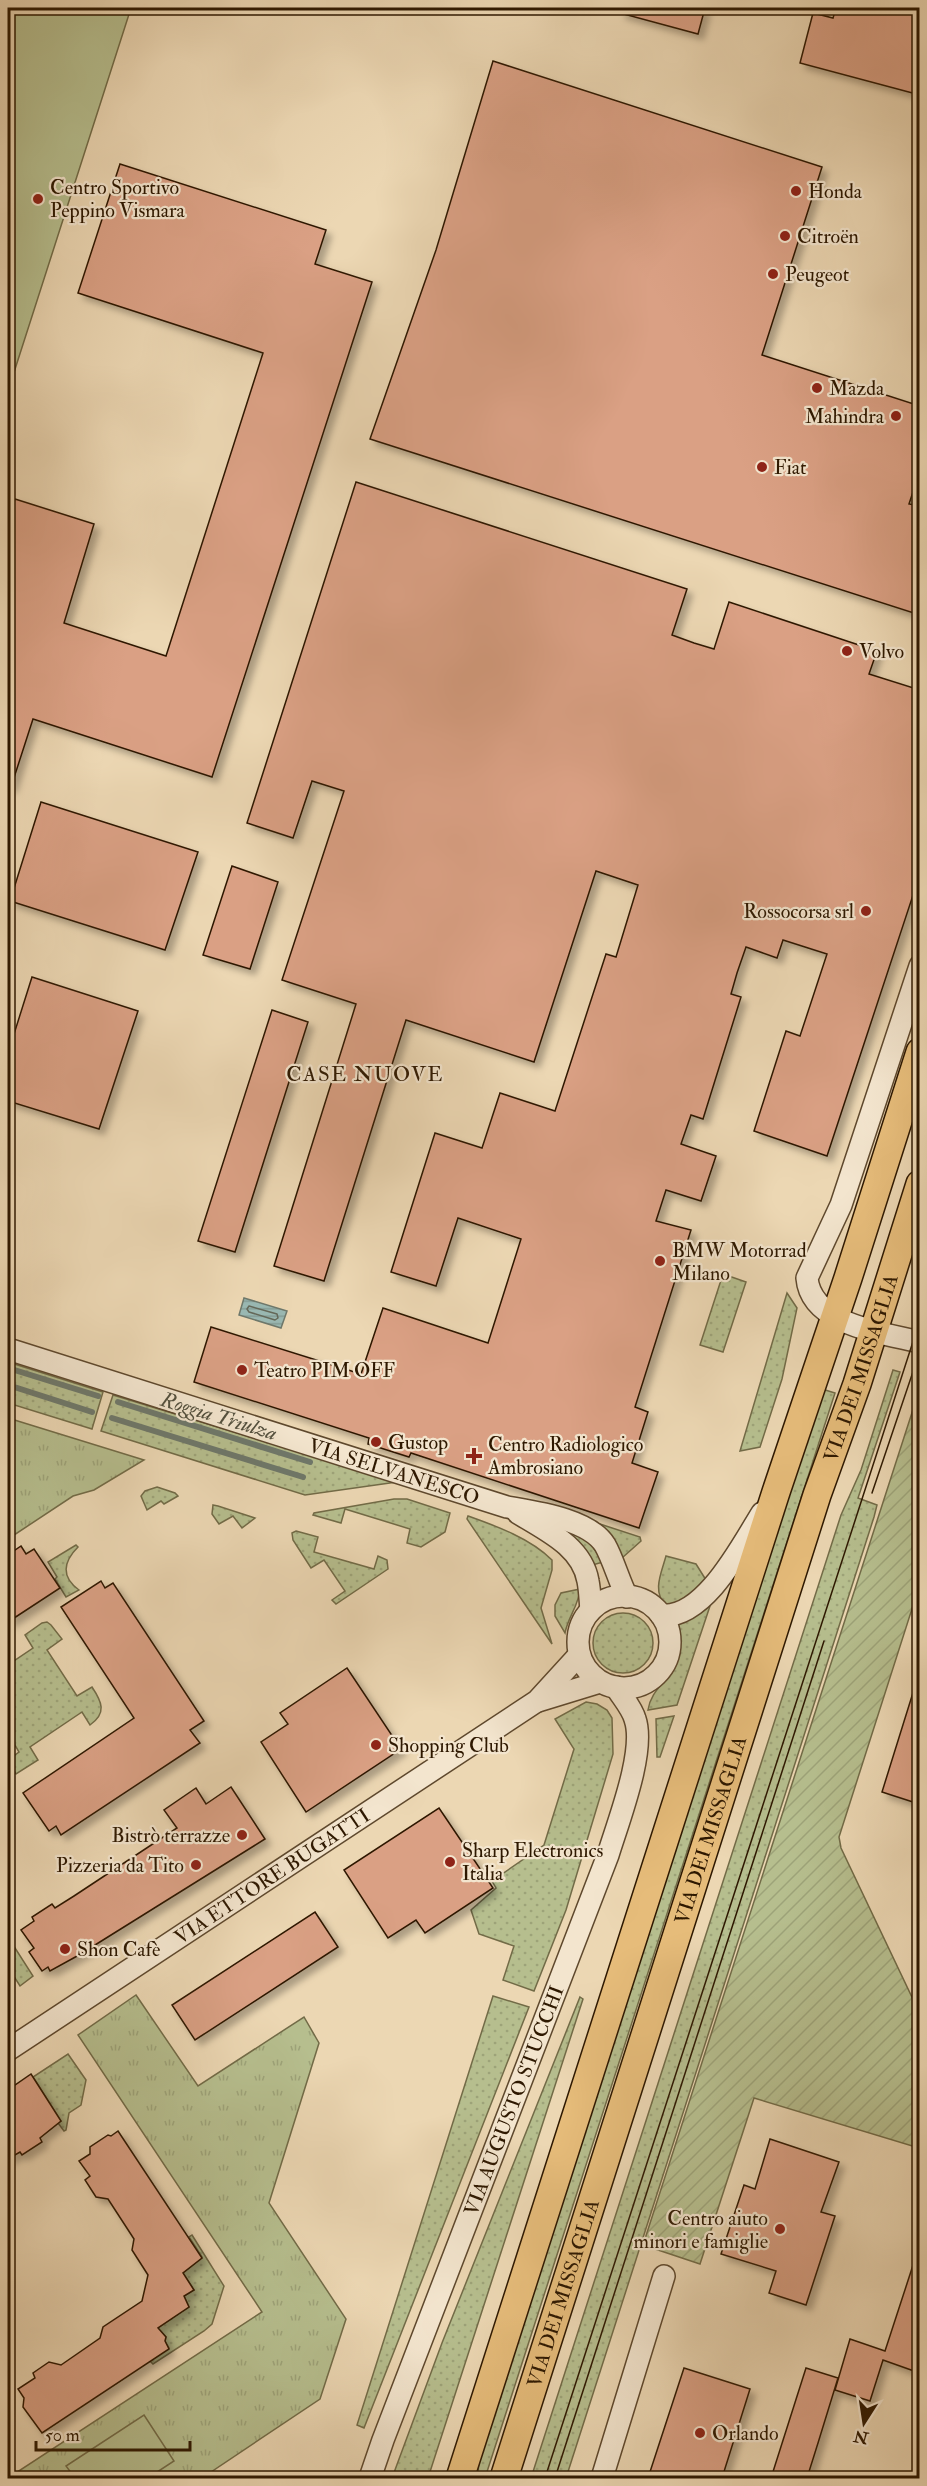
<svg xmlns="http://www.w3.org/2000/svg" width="927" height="2486" viewBox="0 0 927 2486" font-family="'IM FELL Double Pica',serif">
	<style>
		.grass { fill: url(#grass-dots); stroke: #726b47; stroke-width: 1.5 }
		.park { fill: url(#park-tufts); stroke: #726b47; stroke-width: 1.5 }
		.garden { fill: url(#garden-furrows); stroke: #726b47; stroke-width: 1.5 }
		.pitch { fill: #b6be8e; stroke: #726b47; stroke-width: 1.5 }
		.water { fill: url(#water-rules); stroke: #6e786b; stroke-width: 1.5 }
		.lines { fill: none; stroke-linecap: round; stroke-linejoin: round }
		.shore { stroke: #646859; stroke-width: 1.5 }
		.stream { stroke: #6e786b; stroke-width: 6 }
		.building { fill: #daa084; stroke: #2e1800; stroke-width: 1.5; filter: url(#shadow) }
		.minor-casing { stroke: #5e482d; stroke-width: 24 }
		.major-casing { stroke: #2e1800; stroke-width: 30 }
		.minor { stroke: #f3e5ce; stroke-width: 21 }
		.major { stroke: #e6bc7a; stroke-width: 27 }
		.tram { stroke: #2e1800; stroke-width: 1.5 }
		.poi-dot { fill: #8f2418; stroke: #f3e5ce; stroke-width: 2 }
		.labels { text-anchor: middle; stroke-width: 4.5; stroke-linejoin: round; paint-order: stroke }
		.poi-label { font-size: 20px; fill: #2e1800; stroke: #f3e5ce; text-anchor: start }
		.street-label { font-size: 20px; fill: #2e1800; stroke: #f3e5ce }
		.neighbourhood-label { font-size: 21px; letter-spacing: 1.5px; fill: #2e1800; stroke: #f3e5ce }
		.water-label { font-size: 21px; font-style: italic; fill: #53503e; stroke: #f3e5ce }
	</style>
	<defs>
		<pattern id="grass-dots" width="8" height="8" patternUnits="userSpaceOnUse" patternTransform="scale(1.5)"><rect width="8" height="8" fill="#b6be8e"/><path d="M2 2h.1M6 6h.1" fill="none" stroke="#9da379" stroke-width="1.8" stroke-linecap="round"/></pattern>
		<pattern id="park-tufts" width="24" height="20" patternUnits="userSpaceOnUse" patternTransform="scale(1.5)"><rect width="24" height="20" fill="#b6be8e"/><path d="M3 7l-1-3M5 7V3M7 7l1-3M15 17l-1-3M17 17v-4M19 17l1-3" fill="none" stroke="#9da379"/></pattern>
		<pattern id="garden-furrows" width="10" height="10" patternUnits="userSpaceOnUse" patternTransform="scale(1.5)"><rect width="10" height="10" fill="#b6be8e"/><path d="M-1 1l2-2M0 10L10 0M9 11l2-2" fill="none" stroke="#9da379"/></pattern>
		<pattern id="water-rules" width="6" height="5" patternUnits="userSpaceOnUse" patternTransform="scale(1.5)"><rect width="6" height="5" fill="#99b8b2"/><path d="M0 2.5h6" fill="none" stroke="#849d97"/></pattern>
		<filter id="shadow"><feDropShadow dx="5.5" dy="5.5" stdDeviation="3" flood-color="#0004"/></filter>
	</defs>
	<rect width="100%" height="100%" fill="#ecd7b3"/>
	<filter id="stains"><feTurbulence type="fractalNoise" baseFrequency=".00333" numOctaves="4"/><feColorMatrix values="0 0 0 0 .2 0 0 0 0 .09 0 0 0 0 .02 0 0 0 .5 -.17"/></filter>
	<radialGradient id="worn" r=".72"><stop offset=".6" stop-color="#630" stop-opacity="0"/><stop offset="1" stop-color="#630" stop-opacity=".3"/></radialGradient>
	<g class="grass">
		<polygon points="723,1274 746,1282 723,1352 700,1345"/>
		<polygon points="787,1293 797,1308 782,1379 760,1447 740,1451"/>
		<polygon points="8,1362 103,1392 92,1429 8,1403"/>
		<polygon points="893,1370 900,1372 858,1498 877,1505 874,1517 566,2478 531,2478 841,1515 861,1470"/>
		<polygon points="822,1389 835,1393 485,2478 478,2478 479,2453"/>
		<polygon points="113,1395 397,1482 305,1495 101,1431"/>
		<polygon points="157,1487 175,1493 178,1496 164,1504 161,1501 147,1510 141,1496 145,1491"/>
		<polygon points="394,1499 407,1499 450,1513 445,1532 421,1547 407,1543 410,1529 345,1509 341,1523 313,1515 314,1513"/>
		<polygon points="213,1505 218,1506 255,1518 242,1528 233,1516 219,1524 212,1514"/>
		<path d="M468 1516C496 1526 530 1538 552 1560V1570L541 1608 552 1644 467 1519Z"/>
		<path d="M552 1522C577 1532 589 1538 603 1562L589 1566Z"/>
		<polygon points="600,1524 640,1537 641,1541 622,1558 598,1527"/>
		<polygon points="296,1531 318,1537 314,1552 374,1569 378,1556 387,1560 388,1569 336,1604 332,1600 345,1591 324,1560 311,1568 293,1540 292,1533"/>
		<path d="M76 1545 78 1547C63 1562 61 1577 79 1590L66 1597 55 1579 57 1577 48 1562Z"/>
		<path d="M666 1556 696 1564 706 1580 682 1603 666 1606C652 1591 661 1574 666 1556Z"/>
		<path d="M580 1589C579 1605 568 1617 565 1633L555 1616V1605L561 1593Z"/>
		<path d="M713 1597 677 1705 648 1710C651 1688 673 1678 677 1657 680 1646 675 1634 677 1624Z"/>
		<circle cx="623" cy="1643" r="30"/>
		<path d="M47 1622 51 1625 62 1639 47 1650 77 1696 92 1687C102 1702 107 1713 90 1725L82 1712 30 1747 38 1760 16 1774 8 1760 19 1752 8 1733V1665L33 1648 25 1635 42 1623Z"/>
		<polygon points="586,1702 597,1704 607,1710 612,1718 613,1754 566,1910 534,1991 503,1980 514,1946 479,1934 471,1910 496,1888 492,1881 544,1845 574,1749 555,1719"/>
		<polygon points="674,1716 660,1757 657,1757 656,1719"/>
		<polygon points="8,1937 33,1976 20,1986 8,1967"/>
		<polygon points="493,1996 529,2007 364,2428 357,2425"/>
		<polygon points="580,1997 583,1999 428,2478 392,2478 442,2343"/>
		<polygon points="68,2054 86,2080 81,2105 69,2113 66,2130 64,2131 58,2123 61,2121 33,2077"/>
		<polygon points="192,2235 224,2286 212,2324 204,2331 153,2364 150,2361 169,2348 165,2341 166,2337 158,2328 189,2307 184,2296 194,2290 183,2273 202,2257 189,2237"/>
	</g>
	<g class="park">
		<polygon points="8,1418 144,1460 94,1490 73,1496 8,1539"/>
		<polygon points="136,1995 198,2086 304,2017 319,2043 269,2203 346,2319 320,2399 202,2478 8,2478 262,2312 78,2035"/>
	</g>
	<polygon class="garden" points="919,1391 919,1587 839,1837 841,1848 919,2012 919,2148 754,2098 700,2264 643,2245"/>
	<g class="pitch">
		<polygon points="8,8 131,8 8,391"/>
		<polygon points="144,2415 174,2461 148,2478 75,2478 66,2466"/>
	</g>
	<polygon class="water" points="244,1298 287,1311 281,1328 239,1315"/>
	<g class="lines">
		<polygon class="shore" points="249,1306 277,1314 278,1318 275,1320 249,1312 247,1309"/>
		<g class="stream">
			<polyline points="8,1368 98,1396"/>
			<polyline points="8,1385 92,1412"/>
			<polyline points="118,1402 310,1462"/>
			<polyline points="112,1418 303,1477"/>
		</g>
	</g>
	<g class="building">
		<polygon points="621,8 705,8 698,34 620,13"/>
		<polygon points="836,8 920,8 920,95 800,63 813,13 833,18"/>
		<polygon points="493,61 822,167 762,355 920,406 920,471 909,504 920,506 920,615 370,439 436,250"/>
		<polygon points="120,164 326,230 315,264 372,282 212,777 33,719 11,787 8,787 8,523 15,499 94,524 64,623 166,656 263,353 78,293"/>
		<polygon points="356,482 687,589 672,635 694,643 714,649 729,602 877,651 869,674 920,690 920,874 827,1156 754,1131 786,1031 800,1036 827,954 783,940 777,958 746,947 737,973 731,994 741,997 703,1119 691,1115 681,1144 716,1156 701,1201 666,1190 656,1221 691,1230 635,1407 648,1412 632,1463 658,1472 639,1528 411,1453 409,1457 368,1444 369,1438 194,1382 211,1327 361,1374 383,1308 488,1343 521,1239 458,1218 436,1286 391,1272 435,1133 482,1148 500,1093 555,1111 606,954 616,957 638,885 596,871 534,1062 406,1020 324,1281 274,1266 356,1004 282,980 344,791 312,781 293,838 247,823"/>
		<polygon points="41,802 198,852 165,950 10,901"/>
		<polygon points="232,866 278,882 250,969 203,955"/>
		<polygon points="32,977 138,1011 99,1129 8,1101 8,1053"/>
		<polygon points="272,1010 308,1022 235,1252 198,1241"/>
		<polygon points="21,1546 26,1554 34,1549 60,1588 8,1622 8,1555"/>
		<polygon points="101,1581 105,1588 113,1583 204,1721 190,1730 200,1743 61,1835 56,1826 49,1831 23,1793 134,1718 61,1607"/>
		<polygon points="347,1668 401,1749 306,1812 261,1742 288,1724 280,1713"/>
		<polygon points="916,1683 920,1683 920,1783 913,1802 882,1792"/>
		<polygon points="231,1787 265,1839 79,1955 50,1971 48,1967 42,1971 29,1952 34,1948 21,1930 34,1921 32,1917 52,1904 55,1908 74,1896 177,1828 164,1810 196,1788 206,1804"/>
		<polygon points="439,1808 493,1888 425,1933 416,1920 388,1938 344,1870"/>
		<polygon points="315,1912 338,1947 195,2040 172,2005"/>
		<polygon points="31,2074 61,2121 40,2138 42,2142 22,2155 20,2152 8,2159 8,2090"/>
		<polygon points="118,2131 202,2258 183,2273 194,2290 184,2296 189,2307 158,2328 166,2337 165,2341 169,2349 42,2433 23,2407 24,2398 18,2389 35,2378 33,2373 49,2362 61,2365 100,2338 103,2327 142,2301 148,2275 132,2250 134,2239 108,2199 96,2197 85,2180 90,2176 79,2161 90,2154 90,2147 108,2135 111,2136"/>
		<polygon points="770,2139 839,2162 821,2212 835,2216 806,2305 769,2293 776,2271 721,2254 744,2185 755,2189"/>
		<polygon points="916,2256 920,2257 920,2356 914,2371 883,2360 870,2401 835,2390 850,2339 885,2351"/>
		<polygon points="684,2368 750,2389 722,2478 648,2478"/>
		<polygon points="806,2368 838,2378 818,2443 807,2478 771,2478"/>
	</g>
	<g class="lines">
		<g class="minor-casing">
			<g id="minor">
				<path d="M920 966 841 1205 807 1278C811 1325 883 1333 920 1342"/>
				<path id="s1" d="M8 1349 507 1507C535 1512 589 1519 605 1545 613 1559 619 1581 627 1597"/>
				<path d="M518 1513C545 1530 582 1546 588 1581 590 1591 590 1601 591 1610"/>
				<circle cx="624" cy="1642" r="46"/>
				<path d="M661 1615C704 1620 742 1545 762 1513"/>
				<polyline points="538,1701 600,1682"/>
				<path id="s2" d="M8 2050 537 1701 579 1655"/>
				<path id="s3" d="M370 2478 383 2440 608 1855C618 1822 646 1751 635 1719 632 1708 622 1697 616 1687"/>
				<polyline points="602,2478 664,2276"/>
			</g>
		</g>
		<g class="major-casing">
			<g id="major">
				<polyline points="460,2478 776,1492 848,1278 920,1052"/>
				<path id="s4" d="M504 2478 817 1495 857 1384 920 1184"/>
			</g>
		</g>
		<use href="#minor" class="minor"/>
		<use href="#major" class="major"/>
		<g class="tram">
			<polyline points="872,1493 920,1351"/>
			<polyline points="545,2478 920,1320"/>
			<polyline points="555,2478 824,1641"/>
		</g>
	</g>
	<g class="poi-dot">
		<circle cx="796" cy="191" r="6"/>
		<circle cx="38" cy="199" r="6"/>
		<circle cx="785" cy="236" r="6"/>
		<circle cx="773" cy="274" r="6"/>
		<circle cx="817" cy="388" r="6"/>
		<circle cx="896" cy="416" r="6"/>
		<circle cx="762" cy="467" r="6"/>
		<circle cx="847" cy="651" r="6"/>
		<circle cx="866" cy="911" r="6"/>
		<circle cx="660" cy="1261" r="6"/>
		<circle cx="242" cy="1370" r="6"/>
		<circle cx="376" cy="1442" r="6"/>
		<path d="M471 1447h6v6h6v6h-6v6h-6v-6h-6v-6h6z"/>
		<circle cx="376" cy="1745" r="6"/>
		<circle cx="242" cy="1835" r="6"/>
		<circle cx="450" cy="1862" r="6"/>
		<circle cx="196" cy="1865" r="6"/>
		<circle cx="65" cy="1949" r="6"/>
		<circle cx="780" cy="2229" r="6"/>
		<circle cx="700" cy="2433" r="6"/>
	</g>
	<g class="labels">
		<g class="poi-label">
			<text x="50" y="194">Centro Sportivo<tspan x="50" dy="23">Peppino Vismara</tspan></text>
			<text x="808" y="198">Honda</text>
			<text x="797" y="243">Citroën</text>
			<text x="785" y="281">Peugeot</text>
			<text x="829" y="395">Mazda</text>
			<text x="884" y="423" text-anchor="end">Mahindra</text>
			<text x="774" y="474">Fiat</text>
			<text x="859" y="658">Volvo</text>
			<text x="854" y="918" text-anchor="end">Rossocorsa srl</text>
			<text x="672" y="1257">BMW Motorrad<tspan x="672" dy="23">Milano</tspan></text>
			<text x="254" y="1377">Teatro PIM OFF</text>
			<text x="388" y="1449">Gustop</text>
			<text x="488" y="1451">Centro Radiologico<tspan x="488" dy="23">Ambrosiano</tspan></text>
			<text x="388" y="1752">Shopping Club</text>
			<text x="230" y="1842" text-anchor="end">Bistrò terrazze</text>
			<text x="462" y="1857">Sharp Electronics<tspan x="462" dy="23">Italia</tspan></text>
			<text x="184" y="1872" text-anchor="end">Pizzeria da Tito</text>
			<text x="77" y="1956">Shon Cafè</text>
			<text x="768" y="2225" text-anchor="end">Centro aiuto<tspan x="768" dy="23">minori e famiglie</tspan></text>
			<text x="712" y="2440">Orlando</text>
		</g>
		<g class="street-label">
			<text dy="7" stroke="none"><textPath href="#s4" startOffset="1166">VIA DEI MISSAGLIA</textPath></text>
			<text dy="7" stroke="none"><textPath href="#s1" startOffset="405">VIA SELVANESCO</textPath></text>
			<text dy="7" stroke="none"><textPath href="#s4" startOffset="680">VIA DEI MISSAGLIA</textPath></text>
			<text dy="7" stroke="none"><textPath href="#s2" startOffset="316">VIA ETTORE BUGATTI</textPath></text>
			<text dy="7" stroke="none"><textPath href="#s3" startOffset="404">VIA AUGUSTO STUCCHI</textPath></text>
			<text dy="7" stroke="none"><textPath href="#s4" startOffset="194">VIA DEI MISSAGLIA</textPath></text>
		</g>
		<g class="neighbourhood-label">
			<text x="365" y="1081">CASE NUOVE</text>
		</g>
		<g class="water-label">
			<text transform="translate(219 1416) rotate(17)" y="7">Roggia Triulza</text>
		</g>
	</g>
	<rect width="927" height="2486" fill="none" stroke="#ecd7b3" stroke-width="30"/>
	<rect x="9" y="9" width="909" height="2468" fill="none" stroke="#2e1800" stroke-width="3"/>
	<rect x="15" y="15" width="897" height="2456" fill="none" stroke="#2e1800" stroke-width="1.5"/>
	<g transform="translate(864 2423) rotate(192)" stroke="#f3e5ce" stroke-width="4.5" paint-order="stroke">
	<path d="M0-4.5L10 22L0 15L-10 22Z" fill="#2e1800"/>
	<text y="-9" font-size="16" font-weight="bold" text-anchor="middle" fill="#2e1800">N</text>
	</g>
	<path d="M36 2441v9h154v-9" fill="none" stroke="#2e1800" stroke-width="3"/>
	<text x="45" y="2441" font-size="18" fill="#2e1800" stroke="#f3e5ce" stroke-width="4.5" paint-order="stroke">50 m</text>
	<rect width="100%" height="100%" filter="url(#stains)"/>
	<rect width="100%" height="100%" fill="url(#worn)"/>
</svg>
